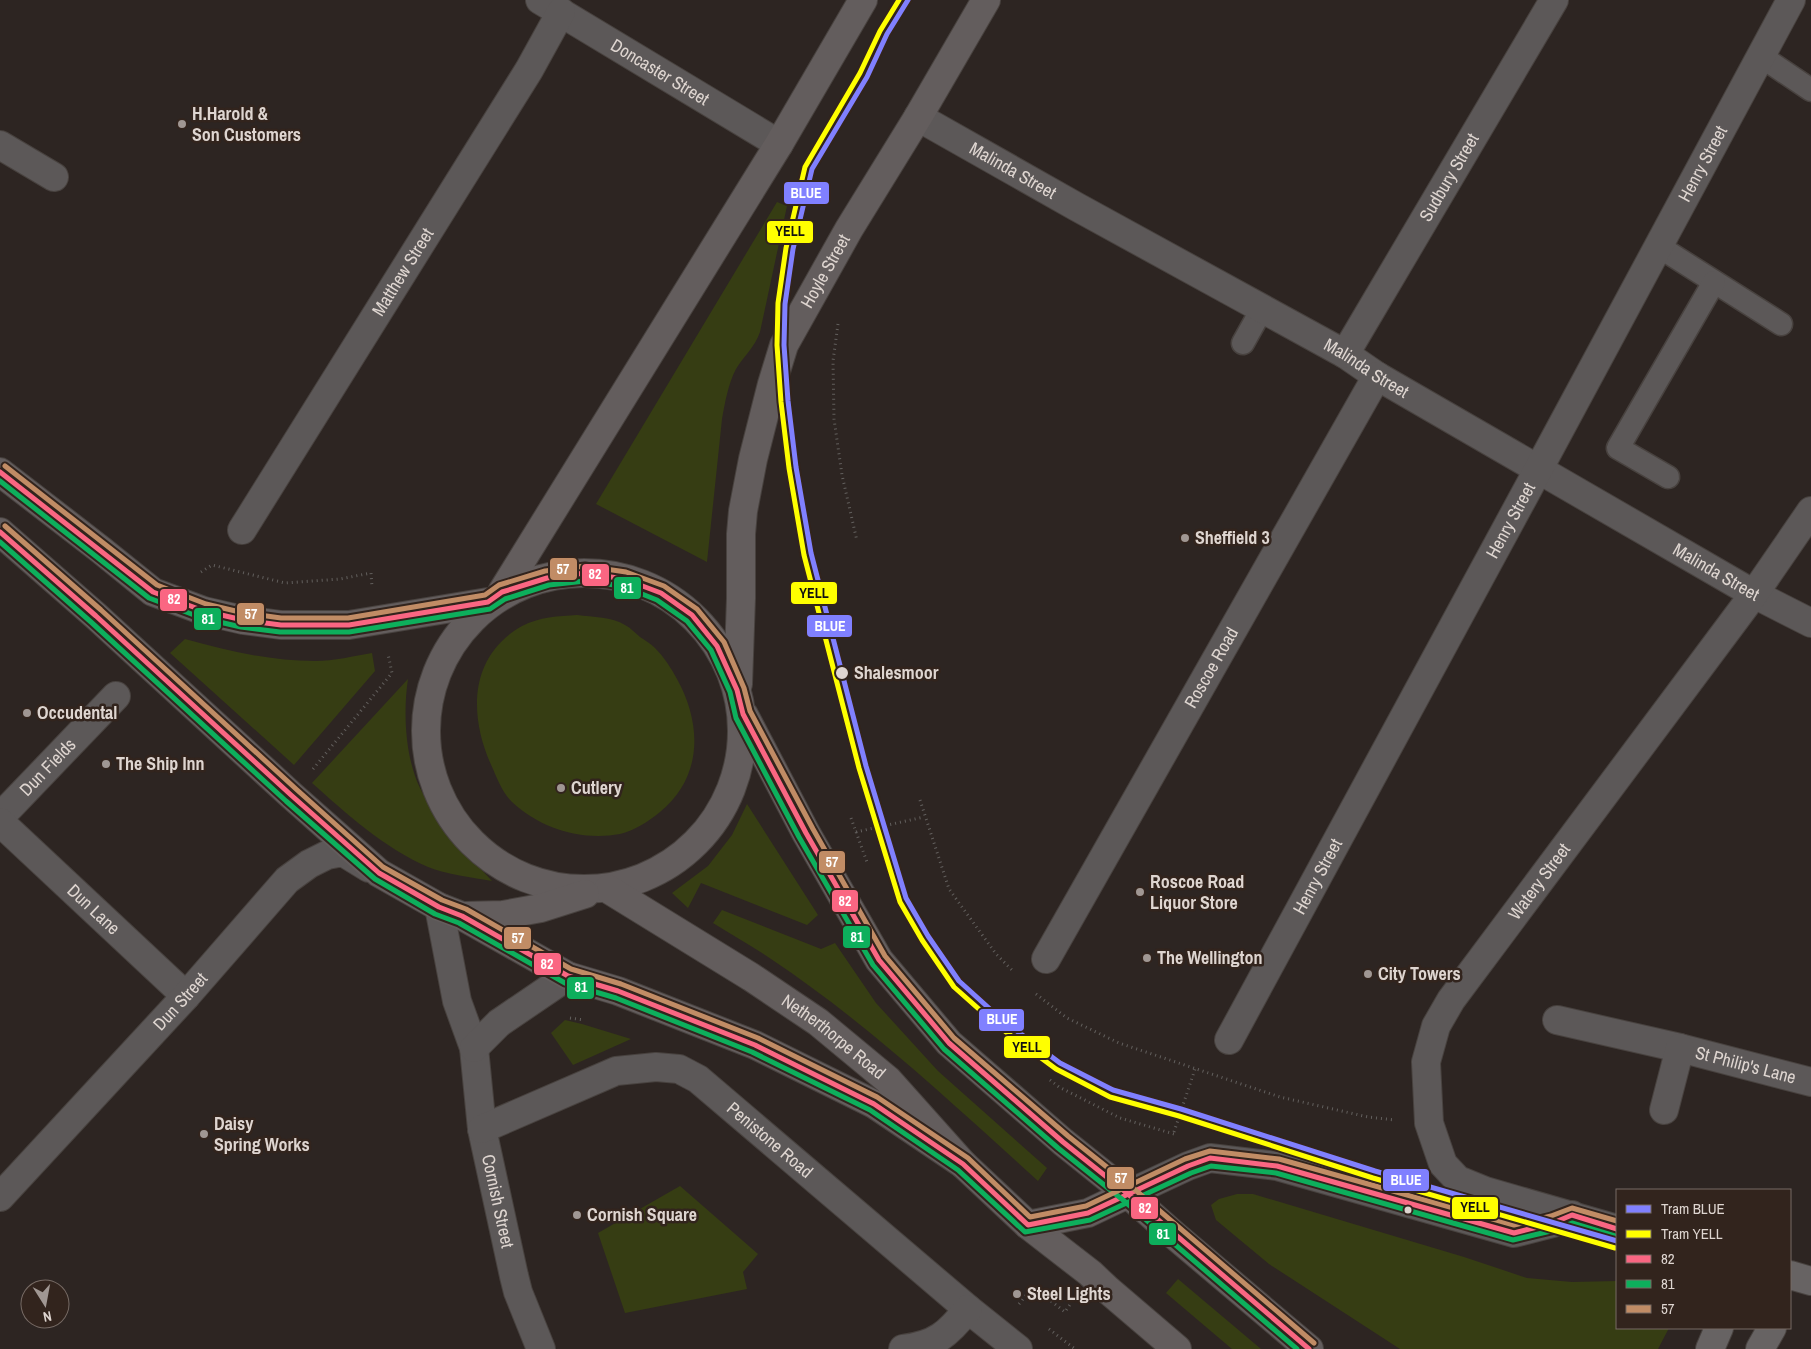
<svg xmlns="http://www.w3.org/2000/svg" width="1811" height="1349" viewBox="0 0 1811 1349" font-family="'Archivo Narrow',sans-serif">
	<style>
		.green { fill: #363d13 }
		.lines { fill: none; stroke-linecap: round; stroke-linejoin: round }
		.lane-casing { stroke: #48423f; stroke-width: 25 }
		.street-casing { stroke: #48423f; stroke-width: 30 }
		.secondary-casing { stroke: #48423f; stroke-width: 30 }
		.highway-casing { stroke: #48423f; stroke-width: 30 }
		.path { stroke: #63605e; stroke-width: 3; stroke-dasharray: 1 4; stroke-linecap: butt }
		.lane { stroke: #5c5858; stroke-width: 22 }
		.street { stroke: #5c5858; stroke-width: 28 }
		.secondary { stroke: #676363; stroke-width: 28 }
		.highway { stroke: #635d5d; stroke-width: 28 }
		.bus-1-casing { stroke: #32241d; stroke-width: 9 }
		.bus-2-casing { stroke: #32241d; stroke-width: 9 }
		.bus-3-casing { stroke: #32241d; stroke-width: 9 }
		.bus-1 { stroke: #fa6682; stroke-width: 5 }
		.bus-2 { stroke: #0daf5c; stroke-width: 5 }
		.bus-3 { stroke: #c18c65; stroke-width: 5 }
		.tram-1-casing { stroke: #32241d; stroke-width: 9 }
		.tram-2-casing { stroke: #32241d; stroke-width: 9 }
		.tram-1 { stroke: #8080ff; stroke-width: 5 }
		.tram-2 { stroke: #ff0; stroke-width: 5 }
		.poi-dot { fill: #a09793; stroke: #32241d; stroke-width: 2 }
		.stop-dot { fill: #ded5d0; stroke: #32241d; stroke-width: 2 }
		.labels { text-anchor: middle; stroke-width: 5; stroke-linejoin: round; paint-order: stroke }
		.street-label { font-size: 18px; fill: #ded5d0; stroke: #32241d }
		.poi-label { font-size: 18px; font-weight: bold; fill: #ded5d0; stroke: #32241d; text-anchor: start }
		.stop-label { font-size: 18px; font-weight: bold; fill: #ded5d0; stroke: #32241d; text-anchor: start }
		.line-badge { stroke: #32241d; stroke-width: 2 }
		.badge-label { font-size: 14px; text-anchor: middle; font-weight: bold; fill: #fff }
		.pale-badge-label { font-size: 14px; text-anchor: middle; font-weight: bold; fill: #111 }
	</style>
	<rect width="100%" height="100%" fill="#2d2522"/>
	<g class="green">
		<path d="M777 202 787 206 760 332C755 347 744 356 736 369 728 384 725 403 722 419L707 562 596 504Z"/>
		<path d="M577 615C593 617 612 617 625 625 631 628 635 633 640 637 645 640 651 644 655 648 664 657 671 668 677 679 702 724 703 777 660 812 649 821 634 831 620 834 582 841 541 829 512 802 503 793 498 781 493 769 469 719 467 657 522 626 539 617 559 616 577 615Z"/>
		<path d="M185 639C228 651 270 661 315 661 334 661 354 656 372 653L375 671 294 765 170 653Z"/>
		<path d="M408 679C403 712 405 757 420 788 431 812 448 833 466 853 475 862 483 872 492 881 474 878 445 874 428 867 384 848 347 814 312 783Z"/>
		<polygon points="747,804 818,915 807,925 701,883 688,908 672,893 708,866 732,835"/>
		<path d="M722 910 821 949 835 943 876 1003 938 1071 1047 1168 1038 1181C953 1104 867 1023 771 959 752 946 732 935 713 923Z"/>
		<polygon points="565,1020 582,1024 631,1039 573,1065 551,1033"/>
		<polygon points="680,1186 758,1254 743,1272 747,1289 625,1313 598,1233"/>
		<polygon points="1237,1194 1253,1194 1464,1257 1527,1278 1572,1282 1617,1281 1617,1328 1669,1328 1658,1349 1400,1349 1269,1264 1216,1220 1211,1205 1219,1199"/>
		<polygon points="1178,1279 1261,1349 1232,1349 1166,1293"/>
	</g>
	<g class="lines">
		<g class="lane-casing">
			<g id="lane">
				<polyline points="1762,57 1811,90"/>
				<polyline points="1658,246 1781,324"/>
				<polyline points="1243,343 1262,309"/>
				<polyline points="1668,477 1618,448 1714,282"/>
			</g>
		</g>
		<g class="street-casing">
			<g id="street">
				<path id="s1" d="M540 0 779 144"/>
				<path id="s2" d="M918 117 1077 207 1345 354 1377 376 1754 594 1811 623"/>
				<polyline points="0,145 54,177"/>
				<path id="s3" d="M1345 354 1554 0"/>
				<path id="s4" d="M242 530 529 70 561 12"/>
				<path id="s5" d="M0 817 116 696"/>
				<path id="s6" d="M0 822 186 996"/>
				<path id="s7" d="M439 907 457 1001 474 1048 482 1129 514 1276 518 1292 541 1349"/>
				<path id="s8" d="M1046 959 1377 376"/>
				<path id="s9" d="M1557 1020 1680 1048 1811 1082"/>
				<path id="s10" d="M1229 1040 1524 496 1791 0"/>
				<polyline points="474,1048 499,1023 568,976"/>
				<polyline points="1664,1110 1680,1048"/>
				<path id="s11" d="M482 1129 616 1071 656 1067 679 1069 698 1079 968 1309 1018 1349"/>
				<polyline points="1128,1194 1188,1166 1210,1158 1277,1166 1514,1233 1553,1223 1572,1215"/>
				<path id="s12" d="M0 1197 186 996 287 880 309 864 327 855 343 852 369 868"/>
				<path id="s13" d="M1617 1229 1485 1191 1458 1180 1443 1164 1429 1123 1426 1062 1436 1026 1451 1000 1754 594 1811 511"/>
				<path d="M903 1349C936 1345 948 1334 968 1309"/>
			</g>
		</g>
		<g class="secondary-casing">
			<g id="secondary">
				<polyline points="1790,1275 1811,1281"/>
				<polyline points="1710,1349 1719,1328"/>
				<polyline points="1760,1349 1772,1328"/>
			</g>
		</g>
		<g class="highway-casing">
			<g id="highway">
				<polyline points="0,472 101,550 153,592 204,611 243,620 281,625 349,625 488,602"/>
				<polyline points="0,532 96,616 291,795 379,873 439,907 462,916 568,976 618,991 755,1045 874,1104 963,1164"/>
				<circle cx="584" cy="731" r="158"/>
				<polyline points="502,592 779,144 863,0"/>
				<path id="s14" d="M738 684 741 598V534L743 511 753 459 772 384 784 345 849 229 918 117 986 0"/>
				<polyline points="744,715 806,833 879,960 949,1043 1063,1142 1128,1194 1173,1234 1309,1349"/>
				<path id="s15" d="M608 889 751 977 818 1022 888 1080 963 1164 1028 1225 1090 1273 1108 1290 1177 1349"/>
				<polyline points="463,916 503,915 541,908 585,894"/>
				<polyline points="1028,1225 1088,1213 1128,1194"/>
			</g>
		</g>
		<g class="path">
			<polyline points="838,324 833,361 834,419 842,475 857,541"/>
			<polyline points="201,572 212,565 285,583 340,579 371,573 372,587"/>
			<polyline points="313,769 392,673 388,654"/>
			<polyline points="920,800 949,889 996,954 1012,970"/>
			<polyline points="851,818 868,865"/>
			<polyline points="856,832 924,817"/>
			<polyline points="1036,994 1067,1018 1119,1043 1280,1097 1368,1117 1395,1120"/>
			<polyline points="570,1018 584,1020"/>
			<polyline points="1050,1080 1059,1087 1120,1118 1174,1134"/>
			<polyline points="1174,1132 1195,1069"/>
			<polyline points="1019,1304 1033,1287 1065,1312 1071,1303"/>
			<polyline points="1049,1329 1075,1349"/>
		</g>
		<use href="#lane" class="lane"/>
		<use href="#street" class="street"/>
		<use href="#secondary" class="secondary"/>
		<use href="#highway" class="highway"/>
		<g class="bus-1-casing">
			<g id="bus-1">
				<polyline points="0,472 153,592 204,611 243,620 281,625 349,625 488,602 502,592 547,578 585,573 624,579 661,593 692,615 717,646 737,690 743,714 806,833 879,960 949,1043 1063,1142 1128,1194 1309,1349"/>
				<polyline points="0,532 96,616 291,795 379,873 439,907 462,916 568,976 618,991 755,1045 874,1104 963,1164 1028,1225 1088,1213 1188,1166 1210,1158 1277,1166 1514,1233 1553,1223 1572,1215 1617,1229"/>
			</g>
		</g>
		<g class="bus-2-casing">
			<g id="bus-2">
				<polyline points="0,481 149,598 202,618 241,627 280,632 349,632 490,609 505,599 549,585 585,581 622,586 657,600 687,621 711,650 730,692 736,718 799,837 873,965 944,1049 1058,1148 1123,1200 1297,1349"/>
				<polyline points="0,542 91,622 286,801 375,879 435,914 459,923 565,983 616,998 752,1052 870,1110 958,1170 1025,1232 1090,1220 1191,1173 1211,1166 1276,1173 1513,1240 1555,1230 1572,1223 1615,1236"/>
			</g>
		</g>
		<g class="bus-3-casing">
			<g id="bus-3">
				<polyline points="5,466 157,585 206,604 244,613 281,618 348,618 485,595 499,585 545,571 585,566 626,572 664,586 697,609 724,642 744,688 750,711 813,829 885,956 954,1038 1068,1136 1133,1188 1314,1343"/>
				<polyline points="5,526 101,610 296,789 383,867 442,900 466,909 571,969 621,984 758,1038 877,1097 968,1158 1030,1217 1086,1206 1185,1159 1210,1151 1279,1159 1514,1225 1551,1216 1572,1208 1617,1221"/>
			</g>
		</g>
		<use href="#bus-1" class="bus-1"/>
		<use href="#bus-2" class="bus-2"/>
		<use href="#bus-3" class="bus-3"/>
		<g class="tram-1-casing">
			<polyline id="tram-1" points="908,0 887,34 867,77 812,169 793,249 785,304 784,345 788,401 796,467 811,553 866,766 906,898 928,936 959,981 1002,1020 1060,1063 1113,1090 1181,1109 1375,1171 1617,1241"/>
		</g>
		<g class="tram-2-casing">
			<polyline id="tram-2" points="899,0 880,31 860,73 805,167 786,248 778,303 777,345 781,402 789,468 804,555 859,768 900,902 922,940 954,987 998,1026 1056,1069 1110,1097 1179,1116 1373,1178 1615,1248"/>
		</g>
		<use href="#tram-1" class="tram-1"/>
		<use href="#tram-2" class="tram-2"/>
	</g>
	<g class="poi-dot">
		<circle cx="182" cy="124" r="5"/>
		<circle cx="1185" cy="538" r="5"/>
		<circle cx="27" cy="713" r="5"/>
		<circle cx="106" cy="764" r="5"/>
		<circle cx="561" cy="788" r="5"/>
		<circle cx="1140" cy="892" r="5"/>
		<circle cx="1147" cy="958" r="5"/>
		<circle cx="1368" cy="974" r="5"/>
		<circle cx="204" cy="1134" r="5"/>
		<circle cx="577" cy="1215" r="5"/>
		<circle cx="1017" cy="1294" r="5"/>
	</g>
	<g class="stop-dot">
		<circle cx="842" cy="673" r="7"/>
		<circle cx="1408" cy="1210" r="4.5"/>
	</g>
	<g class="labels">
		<g class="street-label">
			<text dy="6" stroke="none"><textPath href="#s1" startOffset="140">Doncaster Street</textPath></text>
			<text dy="6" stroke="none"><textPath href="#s10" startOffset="996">Henry Street</textPath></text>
			<text dy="6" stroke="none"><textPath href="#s2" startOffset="109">Malinda Street</textPath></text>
			<text dy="6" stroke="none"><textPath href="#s3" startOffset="205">Sudbury Street</textPath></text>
			<text dy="6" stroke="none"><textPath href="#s14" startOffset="429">Hoyle Street</textPath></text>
			<text dy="6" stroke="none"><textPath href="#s4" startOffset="304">Matthew Street</textPath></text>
			<text dy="6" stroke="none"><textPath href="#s2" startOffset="514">Malinda Street</textPath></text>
			<text dy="6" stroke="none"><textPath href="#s10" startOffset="591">Henry Street</textPath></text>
			<text dy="6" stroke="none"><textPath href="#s2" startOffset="919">Malinda Street</textPath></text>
			<text dy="6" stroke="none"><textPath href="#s8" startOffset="335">Roscoe Road</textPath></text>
			<text dy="6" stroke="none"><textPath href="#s5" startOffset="69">Dun Fields</textPath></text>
			<text dy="6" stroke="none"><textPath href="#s10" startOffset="186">Henry Street</textPath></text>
			<text dy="6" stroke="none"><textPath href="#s13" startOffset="508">Watery Street</textPath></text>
			<text dy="6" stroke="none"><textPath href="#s6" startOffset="128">Dun Lane</textPath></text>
			<text dy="6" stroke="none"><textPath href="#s12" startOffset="266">Dun Street</textPath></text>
			<text dy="6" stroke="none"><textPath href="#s15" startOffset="270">Netherthorpe Road</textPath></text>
			<text dy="6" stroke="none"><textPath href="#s9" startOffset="194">St Philip's Lane</textPath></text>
			<text dy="6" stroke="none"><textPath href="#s11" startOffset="325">Penistone Road</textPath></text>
			<text dy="6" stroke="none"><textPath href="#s7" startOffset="301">Cornish Street</textPath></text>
		</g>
		<g class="poi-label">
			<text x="192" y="120">H.Harold &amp;<tspan x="192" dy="21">Son Customers</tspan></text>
			<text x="1195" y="544">Sheffield 3</text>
			<text x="37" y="719">Occudental</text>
			<text x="116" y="770">The Ship Inn</text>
			<text x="571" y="794">Cutlery</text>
			<text x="1150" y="888">Roscoe Road<tspan x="1150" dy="21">Liquor Store</tspan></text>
			<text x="1157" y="964">The Wellington</text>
			<text x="1378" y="980">City Towers</text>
			<text x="214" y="1130">Daisy<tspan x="214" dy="21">Spring Works</tspan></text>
			<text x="587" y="1221">Cornish Square</text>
			<text x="1027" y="1300">Steel Lights</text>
		</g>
		<g class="stop-label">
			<text x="854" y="679">Shalesmoor</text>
		</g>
	</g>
	<g class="line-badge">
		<rect x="783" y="181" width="47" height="24" rx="5" fill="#8080ff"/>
		<rect x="766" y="220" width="48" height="24" rx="5" fill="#ff0"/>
		<rect x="549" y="557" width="29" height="24" rx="5" fill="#c18c65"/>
		<rect x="581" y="563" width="29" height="24" rx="5" fill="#fa6682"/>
		<rect x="613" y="576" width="29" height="24" rx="5" fill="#0daf5c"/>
		<rect x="790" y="581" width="48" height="24" rx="5" fill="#ff0"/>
		<rect x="159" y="588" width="29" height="24" rx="5" fill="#fa6682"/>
		<rect x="236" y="602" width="29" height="24" rx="5" fill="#c18c65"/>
		<rect x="193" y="607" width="29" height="24" rx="5" fill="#0daf5c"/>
		<rect x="806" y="614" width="47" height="24" rx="5" fill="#8080ff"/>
		<rect x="818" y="850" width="28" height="24" rx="5" fill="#c18c65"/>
		<rect x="831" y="889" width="28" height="24" rx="5" fill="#fa6682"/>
		<rect x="842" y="925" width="29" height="24" rx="5" fill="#0daf5c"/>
		<rect x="503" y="926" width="29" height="24" rx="5" fill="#c18c65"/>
		<rect x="533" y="952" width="29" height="24" rx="5" fill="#fa6682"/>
		<rect x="566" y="976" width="29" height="24" rx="5" fill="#0daf5c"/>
		<rect x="978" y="1008" width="47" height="24" rx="5" fill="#8080ff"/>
		<rect x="1003" y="1035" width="48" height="24" rx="5" fill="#ff0"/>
		<rect x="1106" y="1166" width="29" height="24" rx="5" fill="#c18c65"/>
		<rect x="1382" y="1168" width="48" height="24" rx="5" fill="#8080ff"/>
		<rect x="1451" y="1196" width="48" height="24" rx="5" fill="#ff0"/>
		<rect x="1130" y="1196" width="29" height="24" rx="5" fill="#fa6682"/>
		<rect x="1148" y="1222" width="29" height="24" rx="5" fill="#0daf5c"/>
	</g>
	<g class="badge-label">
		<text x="806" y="198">BLUE</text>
		<text x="563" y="574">57</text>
		<text x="595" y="579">82</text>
		<text x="627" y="593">81</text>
		<text x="174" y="604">82</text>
		<text x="251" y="619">57</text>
		<text x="208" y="624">81</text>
		<text x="830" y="631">BLUE</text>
		<text x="832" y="867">57</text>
		<text x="845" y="906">82</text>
		<text x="857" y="942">81</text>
		<text x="518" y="943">57</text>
		<text x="547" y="969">82</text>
		<text x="581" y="992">81</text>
		<text x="1002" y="1024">BLUE</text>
		<text x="1121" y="1183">57</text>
		<text x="1406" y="1185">BLUE</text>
		<text x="1145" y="1213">82</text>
		<text x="1163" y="1239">81</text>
	</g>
	<g class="pale-badge-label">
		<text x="790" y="236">YELL</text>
		<text x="814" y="598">YELL</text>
		<text x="1027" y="1052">YELL</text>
		<text x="1475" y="1212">YELL</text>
	</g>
	<rect x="1616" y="1189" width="175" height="140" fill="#32241d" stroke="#776b65"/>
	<rect x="1626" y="1205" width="25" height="8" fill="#8080ff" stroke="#776b65"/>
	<text x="1661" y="1214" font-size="15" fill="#ded5d0">Tram BLUE</text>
	<rect x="1626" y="1230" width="25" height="8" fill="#ffff00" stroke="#776b65"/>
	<text x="1661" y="1239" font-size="15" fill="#ded5d0">Tram YELL</text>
	<rect x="1626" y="1255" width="25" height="8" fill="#fa6682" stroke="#776b65"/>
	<text x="1661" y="1264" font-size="15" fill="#ded5d0">82</text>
	<rect x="1626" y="1280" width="25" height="8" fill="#0daf5c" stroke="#776b65"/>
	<text x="1661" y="1289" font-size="15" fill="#ded5d0">81</text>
	<rect x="1626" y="1305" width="25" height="8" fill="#c18c65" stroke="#776b65"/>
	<text x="1661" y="1314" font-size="15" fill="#ded5d0">57</text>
	<g transform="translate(45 1304) rotate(169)"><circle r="24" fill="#32241d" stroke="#776b65"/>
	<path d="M0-4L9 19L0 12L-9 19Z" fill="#a09793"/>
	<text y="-8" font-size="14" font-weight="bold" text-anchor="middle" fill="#ded5d0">N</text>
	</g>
</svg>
